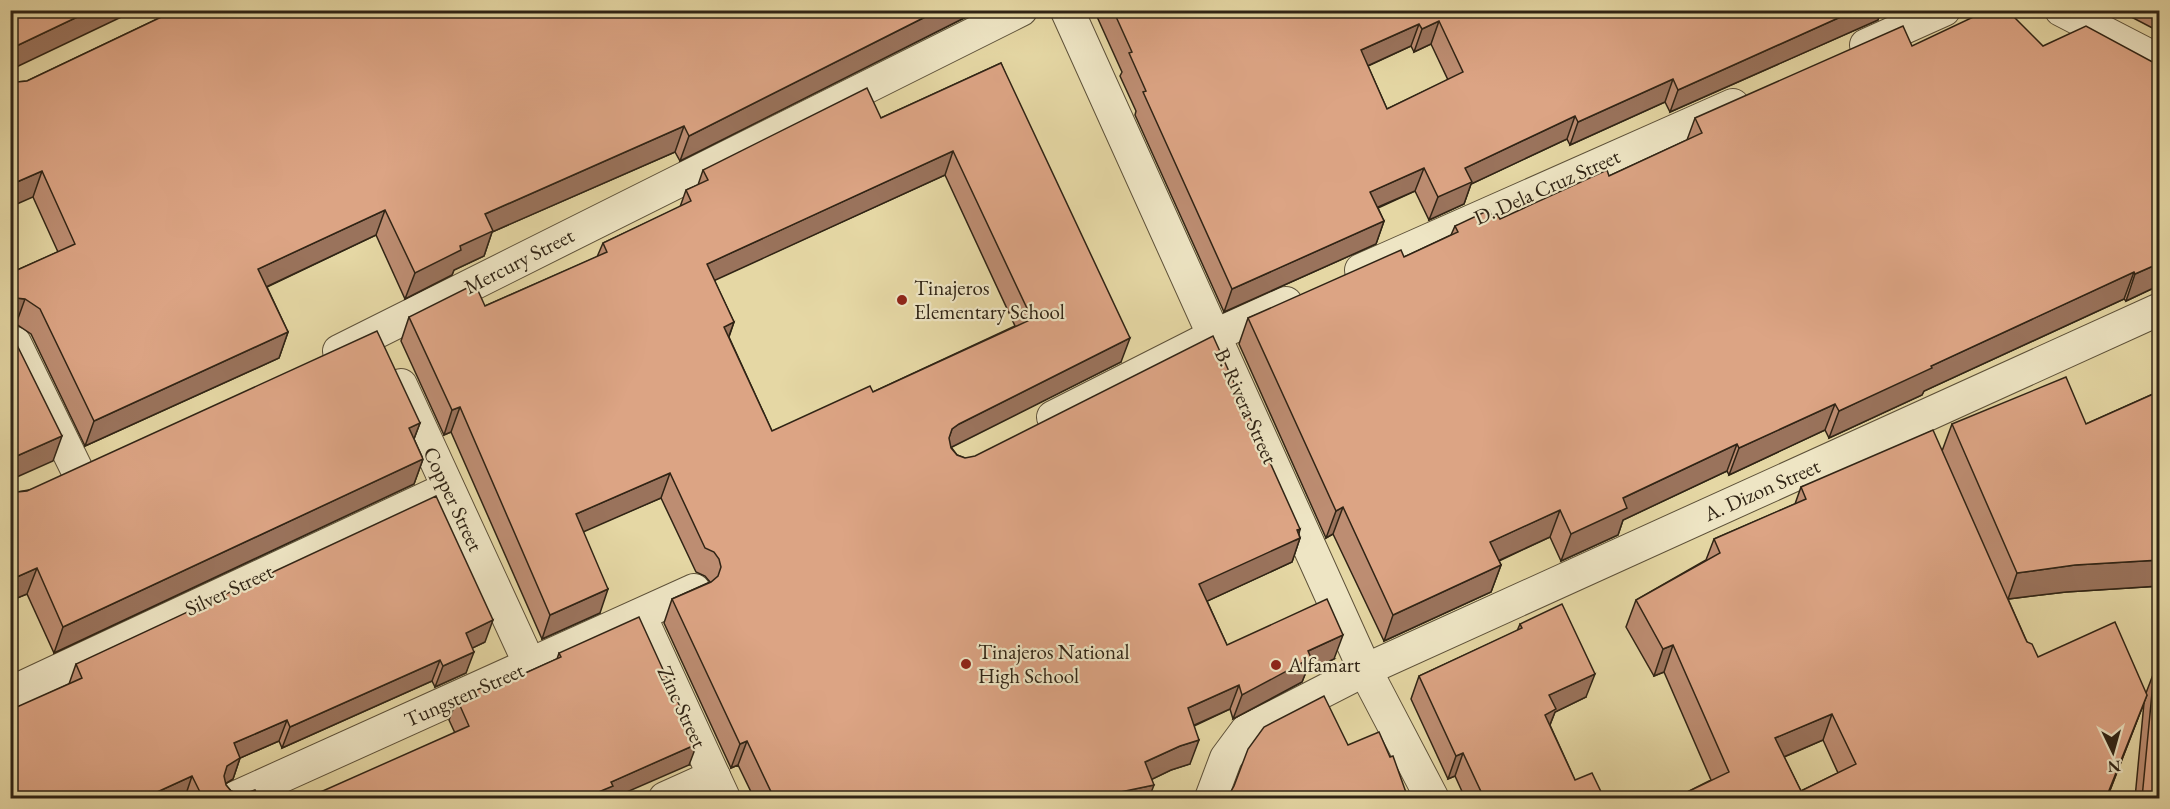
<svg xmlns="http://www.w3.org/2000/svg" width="2170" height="809" viewBox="0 0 2170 809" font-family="'EB Garamond',serif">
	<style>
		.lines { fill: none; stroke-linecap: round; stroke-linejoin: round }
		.minor-casing { stroke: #5d5139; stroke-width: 34 }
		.tertiary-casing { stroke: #5d5139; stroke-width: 35 }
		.minor { stroke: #eee5c4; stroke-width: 32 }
		.tertiary { stroke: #eee5c4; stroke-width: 33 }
		.wall { fill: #bd8d72; stroke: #302415; stroke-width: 1.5; fill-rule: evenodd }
		.shaded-wall { fill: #9a735c; stroke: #302415; stroke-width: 1.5 }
		.building { fill: #dca484; stroke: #302415; stroke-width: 1.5; fill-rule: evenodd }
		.poi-dot { fill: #8f2418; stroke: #eee5c4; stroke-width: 2 }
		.labels { text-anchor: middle; stroke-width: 4.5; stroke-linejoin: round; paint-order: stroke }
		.street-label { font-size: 21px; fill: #302415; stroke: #eee5c4 }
		.poi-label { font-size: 21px; fill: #302415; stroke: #eee5c4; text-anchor: start }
	</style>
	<rect width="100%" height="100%" fill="#e5d7a4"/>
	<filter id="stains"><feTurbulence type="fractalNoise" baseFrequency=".00333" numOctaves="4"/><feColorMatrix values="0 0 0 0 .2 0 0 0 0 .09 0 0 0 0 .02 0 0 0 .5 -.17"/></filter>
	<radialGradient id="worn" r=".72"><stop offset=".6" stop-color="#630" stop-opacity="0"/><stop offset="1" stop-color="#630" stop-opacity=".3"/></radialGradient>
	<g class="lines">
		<g class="minor-casing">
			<g id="minor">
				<polyline points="2061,10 2160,61"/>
				<polyline points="1866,45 1944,10"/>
				<polyline points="1361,270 1733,105"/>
				<polyline points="10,341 15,343 77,470"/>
				<polyline points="339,351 1021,10"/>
				<polyline points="401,385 530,665"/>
				<polyline points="1053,417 1213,336 1286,303"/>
				<polyline points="640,615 724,798"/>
				<polyline points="10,693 448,488"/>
				<polyline points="234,798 694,590"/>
				<polyline points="665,798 714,776"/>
				<polyline points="1211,798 1226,758 1246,731 1365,670 2160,309"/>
			</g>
		</g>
		<g class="tertiary-casing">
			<polyline id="tertiary" points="1067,10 1365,670 1432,798"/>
		</g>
		<use href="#minor" class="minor"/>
		<use href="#tertiary" class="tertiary"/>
	</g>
	<g class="wall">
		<polygon points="176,10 980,10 680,161 675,152 492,232 484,256 454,270 452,275 405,299 376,235 267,287 288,332 279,358 85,446 31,334 16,324 10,324 10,261 15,271 58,252 33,197 17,82 27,81"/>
		<path d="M1094 10H1881L1878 20 1670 112 1665 102 1570 145 1567 139 1471 184 1464 204 1429 220 1415 191 1378 208 1384 221 1376 244 1224 312 1135 115 1136 111 1120 76 1122 72ZM1431 44 1448 80 1387 109 1368 66 1411 46 1414 52Z"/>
		<polygon points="2118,10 2160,10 2160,32"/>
		<polygon points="1912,46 2043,46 2160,66 2160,285 2126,301 2124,299 1924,391 1922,395 1829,438 1825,430 1729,475 1727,471 1623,520 1618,535 1561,561 1550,537 1499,561 1501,565 1491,592 1384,641 1333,534 1326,538 1239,344 1248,318 1404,257 1451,235 1455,226 1492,216 1500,219 1609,176 1687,140 1695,118"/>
		<path d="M1001 63 1121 362 951 447 957 455 965 458 1300 529 1299 534 1300 538 1292 562 1207 601 1227 645 1334 659 1306 672 1302 682 1233 719 1230 709 1194 726 1190 764 1171 770 1152 779 1149 798H754L738 765 731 768 664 623 672 599 710 582 705 576 696 572 661 498 583 531 600 613 542 639 451 432 444 435 401 341 409 317 485 306 597 257 603 243 680 207 686 190 698 185 703 170 881 118ZM945 175 1015 326 873 392 772 431 729 337 734 322 714 280Z"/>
		<path d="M2160 391V586L2066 592 2008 599 2027 642 2038 657 2146 693 2154 672 2160 798H2135L2144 703 2107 798H1681L1683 794 1711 780 1664 672 1654 676 1626 627 1636 600 1706 560 1714 539 1795 504 1801 487 1942 451 1952 424H2086ZM1823 740 1838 773 1801 791 1784 757Z"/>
		<polygon points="420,423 414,439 423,459 414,484 54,653 27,594 10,601 10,490 17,492"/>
		<polygon points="1520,624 1586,697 1555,712 1550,725 1575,780 1604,798 1465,798 1455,776 1448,779 1411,699 1419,676 1517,631"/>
		<polygon points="485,642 472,648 466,673 435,687 432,681 282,748 279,741 240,758 233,779 225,784 226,785 231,791 241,795 259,798 185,798 185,797 181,798 10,798 69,684 76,664"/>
		<polygon points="559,653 689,765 455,733 449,720 457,699 490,689 557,659"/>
	</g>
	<g class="shaded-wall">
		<polygon points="92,10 136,10 10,70 10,49"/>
		<polygon points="939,10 980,10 680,161 689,136"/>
		<polygon points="1856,10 1881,10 1878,20 1670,112 1678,90"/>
		<polygon points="1439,21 1431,44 1414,52 1422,29"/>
		<polygon points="1419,24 1411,46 1352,73 1361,50"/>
		<polygon points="1673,79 1665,102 1570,145 1578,122"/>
		<polygon points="1575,116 1567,139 1471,184 1464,204 1429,220 1438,197 1465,168"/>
		<polygon points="684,126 675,152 492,232 484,256 454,270 452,275 405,299 415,273 485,214"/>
		<polygon points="953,151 945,175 698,288 707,264"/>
		<polygon points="1424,168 1415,191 1362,214 1370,192"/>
		<polygon points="42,171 33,197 10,207 10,185"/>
		<polygon points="385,210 376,235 249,295 258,269"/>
		<polygon points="1384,221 1376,244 1224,312 1232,289"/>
		<polygon points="2160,263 2160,285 2126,301 2135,274"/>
		<polygon points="2134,272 2124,299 1924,391 1922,395 1829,438 1839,411 1931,366"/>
		<polygon points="16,298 25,299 16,324 10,324 10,301"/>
		<polygon points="734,322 725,347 724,327"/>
		<polygon points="288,332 279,358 85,446 94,421"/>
		<polygon points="1130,338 1121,362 950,448 943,454 952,429 959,424"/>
		<polygon points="1835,404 1825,430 1729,475 1739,448"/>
		<polygon points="460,407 451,432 444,435 452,410"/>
		<polygon points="420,423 410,449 409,428"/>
		<polygon points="62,436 53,461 10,480 10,459"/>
		<polygon points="1737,444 1727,471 1623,520 1618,535 1561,561 1571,534 1623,498"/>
		<polygon points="423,459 414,484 54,653 63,627"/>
		<polygon points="670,473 661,498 567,539 576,514"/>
		<polygon points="1343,507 1333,534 1326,538 1336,511"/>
		<polygon points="1560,510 1550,537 1480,569 1490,542"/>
		<polygon points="1300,529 1296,540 1300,538 1292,562 1190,609 1199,584"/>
		<polygon points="2160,560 2160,586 2066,592 2008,599 2017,573 2075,565"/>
		<polygon points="1501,565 1491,592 1384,641 1393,615"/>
		<polygon points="37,568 27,594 10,601 10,580"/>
		<polygon points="608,589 600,613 542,639 550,615"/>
		<polygon points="493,620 485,642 458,655 466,633"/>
		<polygon points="1343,635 1334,659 1306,672 1302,682 1233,719 1242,695 1308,651"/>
		<polygon points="1673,645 1664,672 1654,676 1663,649"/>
		<polygon points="474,652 466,673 435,687 443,666"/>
		<polygon points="440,660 432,681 282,748 290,727"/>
		<polygon points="1595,674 1586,697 1555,712 1547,732 1544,717 1549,695"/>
		<polygon points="1239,685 1230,709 1179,732 1188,708"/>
		<polygon points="2147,695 2107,798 2106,798"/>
		<polygon points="1832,714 1823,740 1765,765 1775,738"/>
		<polygon points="287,720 279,741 240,758 233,779 220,787 234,743"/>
		<polygon points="1199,740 1190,764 1171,770 1136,787 1145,762 1180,746"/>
		<polygon points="747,741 738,765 731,768 740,744"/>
		<polygon points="697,744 689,765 613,798 584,798 611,782"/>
		<polygon points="1463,753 1455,776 1448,779 1456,756"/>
		<polygon points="192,776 185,797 181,798 144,798"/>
		<polygon points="1154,785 1149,798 1117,798 1120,792"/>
		<polygon points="141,792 139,798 126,798"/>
	</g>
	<g class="building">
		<polygon points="10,10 92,10 10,49"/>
		<polygon points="176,10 939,10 689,136 684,126 485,214 493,231 460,246 461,250 415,273 385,210 258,269 288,332 94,421 40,309 25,299 16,298 10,301 10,261 15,271 75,244 42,171 10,185 10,80 17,82 27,81"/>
		<path d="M1113 10H1856L1678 90 1673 79 1578 122 1575 116 1465 168 1472 182 1438 197 1424 168 1370 192 1384 221 1232 289 1143 92 1146 91 1129 53 1132 52ZM1439 21 1463 72 1387 109 1361 50 1419 24 1422 29Z"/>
		<polygon points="1988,10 2007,10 2043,46 2086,26 2160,66 2160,263 2135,274 2134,272 1931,366 1932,368 1839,411 1835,404 1739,448 1737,444 1623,498 1627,508 1571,534 1560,510 1490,542 1501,565 1393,615 1343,507 1336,511 1248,318 1401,250 1404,257 1458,232 1455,226 1489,210 1492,216 1497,214 1500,219 1607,170 1609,176 1702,133 1695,118 1903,26 1912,46"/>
		<path d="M1001 63 1130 338 959 424 952 429 949 438 951 448 957 455 965 458 975 456 1213 336 1300 529 1297 530 1300 538 1199 584 1227 645 1327 599 1343 635 1308 651 1311 658 1242 695 1239 685 1188 708 1199 740 1180 746 1145 762 1154 785 1120 792 1122 798H774L747 741 740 744 672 599 711 582 718 576 721 567 719 559 714 552 705 548 670 473 576 514 608 589 550 615 460 407 452 410 409 317 475 284 485 306 607 252 603 243 691 201 686 190 708 180 703 170 867 88 881 118ZM953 151 1032 319 873 392 870 386 772 431 724 327 734 322 707 264Z"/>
		<polygon points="10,331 62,436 10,459"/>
		<polygon points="377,331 420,423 409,428 423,459 63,627 37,568 10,580 10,490 17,492 27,491"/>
		<polygon points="2066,377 2086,424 2160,391 2160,560 2075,565 2017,573 1952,424"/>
		<path d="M1933 430 2025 638 2027 642 2032 644 2038 657 2115 622 2147 695 2106 798H1685L1683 794 1729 772 1673 645 1663 649 1636 600 1720 553 1714 539 1806 499 1801 487ZM1832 714 1856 764 1801 791 1775 738Z"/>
		<polygon points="436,496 493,620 466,633 474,652 443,666 440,660 290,727 287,720 234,743 240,758 227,766 224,776 226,785 231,791 241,795 255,790 259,798 203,798 192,776 144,798 141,792 126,798 10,798 10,710 82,678 76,664"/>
		<polygon points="1562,604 1595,674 1549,695 1556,709 1545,715 1575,780 1592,773 1604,798 1484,798 1463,753 1456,756 1419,676 1522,628 1520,624"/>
		<polygon points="639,617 697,744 611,782 613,786 584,798 307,798 469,726 457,699 488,685 490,689 561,657 559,653"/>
		<polygon points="2160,669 2160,798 2142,798 2154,672"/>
		<polygon points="1324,696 1348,745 1379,732 1390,757 1393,756 1408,798 1229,798 1229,795 1234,786 1248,749 1264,727"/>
	</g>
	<g class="poi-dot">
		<circle cx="902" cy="300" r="6"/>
		<circle cx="966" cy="664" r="6"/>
		<circle cx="1276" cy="665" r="6"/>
	</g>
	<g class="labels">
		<g class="street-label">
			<text transform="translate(1547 187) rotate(-24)" y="7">D. Dela Cruz Street</text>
			<text transform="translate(519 261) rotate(-27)" y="7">Mercury Street</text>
			<text transform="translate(1246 406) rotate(66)" y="7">B. Rivera Street</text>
			<text transform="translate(1762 490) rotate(-24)" y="7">A. Dizon Street</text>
			<text transform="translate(453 499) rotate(65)" y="7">Copper Street</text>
			<text transform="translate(229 590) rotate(-25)" y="7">Silver Street</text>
			<text transform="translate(464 695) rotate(-24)" y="7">Tungsten Street</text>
			<text transform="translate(682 707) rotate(65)" y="7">Zinc Street</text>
		</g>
		<g class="poi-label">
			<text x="914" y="295">Tinajeros<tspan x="914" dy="24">Elementary School</tspan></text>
			<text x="978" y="659">Tinajeros National<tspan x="978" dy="24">High School</tspan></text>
			<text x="1288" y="672">Alfamart</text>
		</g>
	</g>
	<rect width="2170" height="809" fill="none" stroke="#e5d7a4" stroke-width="36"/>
	<rect x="12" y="12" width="2146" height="785" fill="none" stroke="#302415" stroke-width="3"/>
	<rect x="18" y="18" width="2134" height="773" fill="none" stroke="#302415" stroke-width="1.5"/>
	<g transform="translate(2113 752) rotate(175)" stroke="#eee5c4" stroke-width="4.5" paint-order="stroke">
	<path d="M0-4.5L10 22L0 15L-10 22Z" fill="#302415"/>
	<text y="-9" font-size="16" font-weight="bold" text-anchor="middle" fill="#302415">N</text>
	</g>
	<rect width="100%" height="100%" filter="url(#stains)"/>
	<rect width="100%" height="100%" fill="url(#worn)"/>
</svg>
